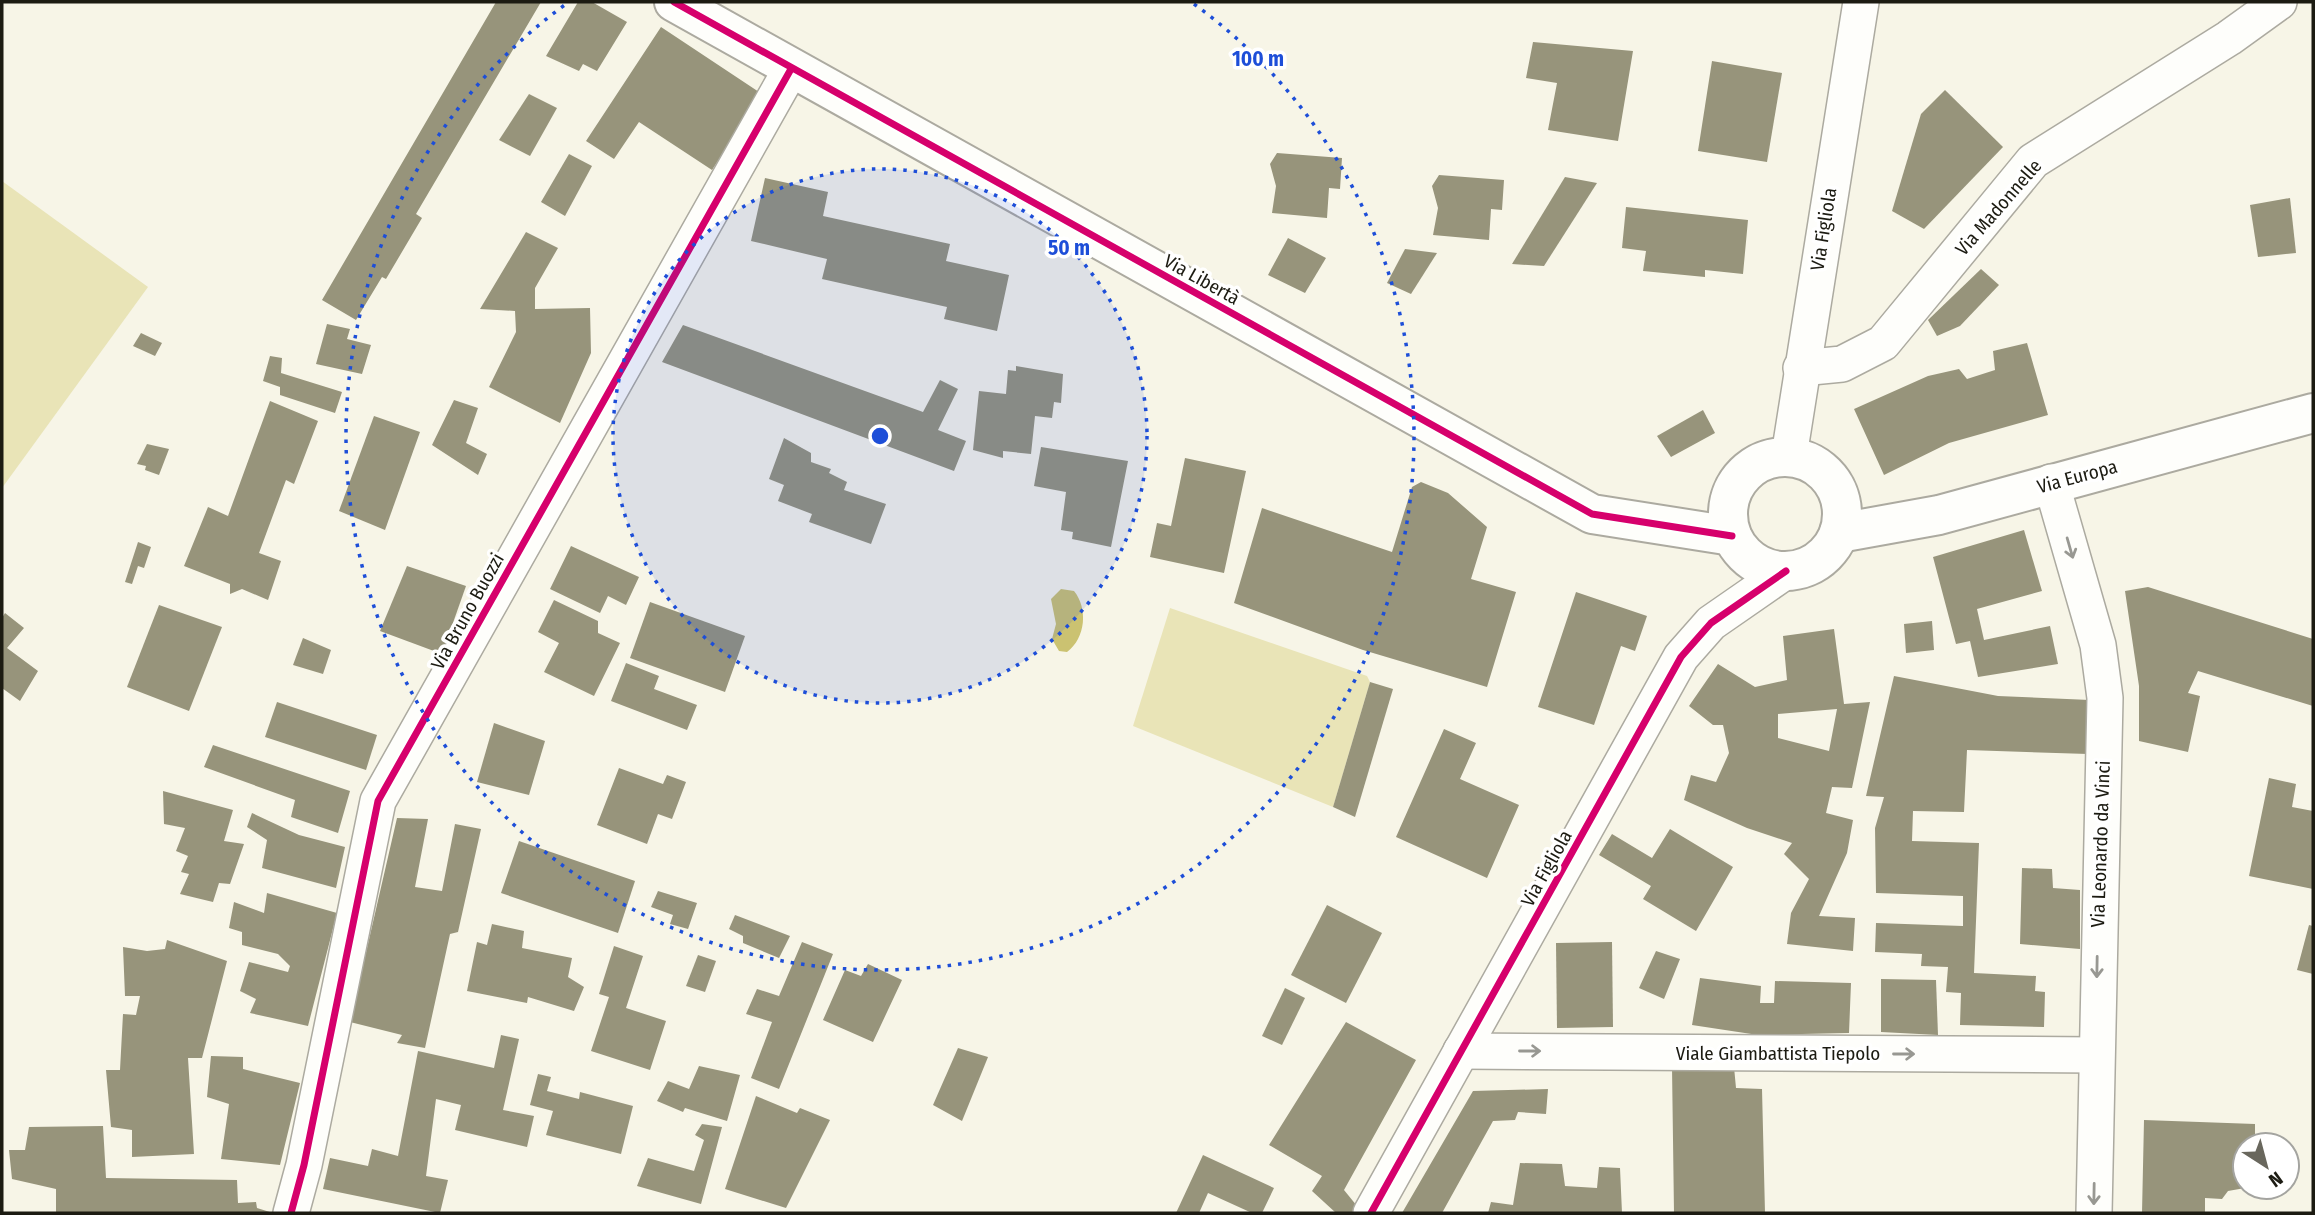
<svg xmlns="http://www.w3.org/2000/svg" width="2315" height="1215" viewBox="0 0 2315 1215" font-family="'Fira Sans Condensed',sans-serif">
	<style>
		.green { fill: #e9e4b7 }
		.water { fill: #cbc271 }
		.building { fill: #97947b; fill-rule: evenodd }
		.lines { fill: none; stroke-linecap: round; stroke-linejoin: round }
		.street-casing { stroke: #acaaa0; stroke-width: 38 }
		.secondary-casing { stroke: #acaaa0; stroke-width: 42 }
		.street { stroke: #fefefb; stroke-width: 35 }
		.secondary { stroke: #fefefb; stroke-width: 38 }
		.cycleway-casing { stroke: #fff; stroke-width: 11 }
		.cycleway { stroke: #d6006c; stroke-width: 7 }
		.oneway { stroke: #989892 }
		.ring { fill: none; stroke: #1d4ed8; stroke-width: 3.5; stroke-dasharray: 3.5 7 }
		.labels { text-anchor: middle; stroke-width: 7; stroke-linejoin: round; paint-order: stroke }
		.street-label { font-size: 19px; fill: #1c1b12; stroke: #fff }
		.centre { fill: #1d4ed8; stroke: #fff; stroke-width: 3.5 }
		.ring-label { font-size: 21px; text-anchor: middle; font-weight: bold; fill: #1d4ed8; stroke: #fff; stroke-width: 7; stroke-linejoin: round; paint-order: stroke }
	</style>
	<rect width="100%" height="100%" fill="#f7f5e7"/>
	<g class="green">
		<polygon points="2,181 148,287 2,488"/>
		<polygon points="1170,608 1367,676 1370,682 1333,807 1133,726"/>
	</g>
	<path class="water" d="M1061 589 1074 591C1088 608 1086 638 1067 652L1059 651 1052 639 1056 624 1051 599Z"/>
	<g class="building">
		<polygon points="496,2 541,2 416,214 422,218 386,279 382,277 356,320 322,300"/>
		<polygon points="578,2 592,2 627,22 597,71 583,64 579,71 546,56"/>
		<polygon points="661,27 762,94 712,170 639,122 614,159 586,141"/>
		<polygon points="1533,42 1633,51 1618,141 1548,130 1557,83 1526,78"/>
		<polygon points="1712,61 1782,73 1767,162 1698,151"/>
		<polygon points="1945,90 2003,147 1924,229 1892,211 1921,114"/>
		<polygon points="529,94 557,108 530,156 499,140"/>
		<polygon points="1277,153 1342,158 1340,189 1329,188 1327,218 1272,213 1276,186 1270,164"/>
		<polygon points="569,154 592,166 565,216 541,202"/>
		<polygon points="1439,175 1504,180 1502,210 1491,209 1489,240 1433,235 1438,208 1432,186"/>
		<polygon points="1565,177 1597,183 1544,266 1512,264"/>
		<polygon points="765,178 828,192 823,216 950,244 946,261 1009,275 997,331 944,319 947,307 822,279 827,259 751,241"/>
		<polygon points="2290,198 2296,253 2258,257 2250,205"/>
		<polygon points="1626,207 1748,220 1743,274 1705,270 1705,277 1643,271 1646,251 1622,248"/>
		<polygon points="526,232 558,248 535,288 535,309 590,308 591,353 560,423 489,387 516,332 515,311 480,309"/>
		<polygon points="1288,238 1326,258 1305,293 1268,275"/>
		<polygon points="1405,249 1437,253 1411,294 1387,283"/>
		<polygon points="1981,269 1999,285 1960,326 1937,336 1928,320"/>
		<polygon points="327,324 350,329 347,339 371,345 362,374 316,364"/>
		<polygon points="683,325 923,412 940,380 958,389 938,430 966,441 954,471 662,362"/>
		<polygon points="141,333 162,343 155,356 133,346"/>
		<polygon points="2027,343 2048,415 1949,443 1884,475 1854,409 1928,376 1959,369 1967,379 1995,370 1993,351"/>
		<polygon points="270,356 282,358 281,373 342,392 335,413 280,395 280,387 263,381"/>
		<polygon points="1016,366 1063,374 1061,403 1054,402 1052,418 1035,416 1031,454 1003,451 1003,458 973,450 979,391 1006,394 1008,370 1016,371"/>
		<polygon points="454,400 478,408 466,443 487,454 478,475 432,445"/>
		<polygon points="270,401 318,421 294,484 286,480 259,553 281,561 268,600 242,589 230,594 230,584 184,566 208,507 228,516"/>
		<polygon points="1703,410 1715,433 1671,457 1657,436"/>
		<polygon points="374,416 420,432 385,530 339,511"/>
		<polygon points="784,438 811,453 811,462 831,469 829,473 847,482 844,490 886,504 871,544 809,522 812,514 778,501 784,485 769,479"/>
		<polygon points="147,444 169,449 159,475 145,470 146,466 137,464"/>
		<polygon points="1041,447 1128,461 1111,547 1072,539 1073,532 1061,530 1066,492 1034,486"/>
		<polygon points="1185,458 1246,471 1224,573 1150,557 1157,523 1171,526"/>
		<polygon points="1421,482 1448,493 1487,527 1471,579 1516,592 1487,687 1363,650 1234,603 1262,508 1392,552 1412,487"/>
		<polygon points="2024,530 2042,591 1977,609 1984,640 2050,626 2058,664 1978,677 1970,641 1956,644 1933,557"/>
		<polygon points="138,542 151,547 144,568 138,566 132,584 125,582"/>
		<polygon points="571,546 639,577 626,605 608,596 600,613 550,589"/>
		<polygon points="407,566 466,586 442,654 380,631"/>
		<polygon points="2148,587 2313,639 2313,706 2198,671 2188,693 2200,696 2188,752 2139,741 2139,686 2125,591"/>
		<polygon points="1576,592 1647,616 1635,651 1621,646 1594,725 1538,707"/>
		<polygon points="554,600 598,621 598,633 620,643 594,696 544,672 559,643 538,632"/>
		<polygon points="650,602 745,636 725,692 630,658"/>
		<polygon points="159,605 222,627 189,711 127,687"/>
		<polygon points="5,613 24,628 7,648 38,671 20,701 2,688 2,618"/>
		<polygon points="1932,621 1934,650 1906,653 1904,624"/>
		<path d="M1834 629 1844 704 1870 702 1852 788 1832 787 1826 813 1853 820 1847 853 1819 916 1855 918 1853 951 1787 944 1791 913 1809 879 1784 854 1792 843 1747 828 1684 800 1691 775 1716 782 1729 753 1723 725H1713L1689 706 1718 664 1755 687 1787 680 1783 636ZM1837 709 1829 751 1778 738V714Z"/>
		<polygon points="303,638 331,650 323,674 293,665"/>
		<polygon points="626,663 659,676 654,689 697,705 687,730 611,701"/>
		<polygon points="1894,676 1998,696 2090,700 2088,754 1967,750 1964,812 1913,811 1912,841 1979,843 1974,973 2036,976 2035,991 2045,992 2044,1027 1960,1025 1961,993 1946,992 1948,967 1921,966 1922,954 1875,952 1876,923 1963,926 1963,896 1876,893 1875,828 1884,797 1866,796"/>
		<polygon points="1370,682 1393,689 1355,817 1333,807"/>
		<polygon points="277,702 377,735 366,770 265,737"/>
		<polygon points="494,723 545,741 529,795 477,782"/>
		<polygon points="1444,729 1476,743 1460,779 1519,805 1487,878 1396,837"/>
		<polygon points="213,745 350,791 338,833 291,817 295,800 204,767"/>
		<polygon points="619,768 663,784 667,775 686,782 672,819 658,814 647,844 597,825"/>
		<polygon points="2269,778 2296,784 2292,807 2313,811 2313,889 2249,876"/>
		<polygon points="163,791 233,810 224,841 244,844 230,884 219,883 213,902 180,894 189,874 181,872 188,856 176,851 185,828 164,824"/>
		<polygon points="252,813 299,835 345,847 336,888 262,868 267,840 247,827"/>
		<polygon points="397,818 428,819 415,887 442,891 455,824 481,829 458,932 450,934 425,1048 397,1043 402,1035 350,1022"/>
		<polygon points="1670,829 1733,867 1696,931 1643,899 1651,886 1599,855 1612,834 1652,858"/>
		<polygon points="519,841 635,881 618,933 501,893"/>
		<polygon points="2022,868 2052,869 2053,888 2080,890 2080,949 2020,944"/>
		<polygon points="658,891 697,903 688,929 670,924 673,915 651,907"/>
		<polygon points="267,893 337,913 308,1026 250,1013 256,999 240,991 249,962 288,972 290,966 278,954 242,945 242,932 229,928 234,902 264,913"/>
		<polygon points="1327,905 1382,933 1346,1003 1291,975"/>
		<polygon points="735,915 790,936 779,958 743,943 743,936 729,929"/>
		<polygon points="492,924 524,931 522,948 572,958 568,977 584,987 574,1011 528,997 527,1003 467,991 477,942 487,945"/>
		<polygon points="2309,925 2313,926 2313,974 2297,970"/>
		<polygon points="167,940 227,961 202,1058 188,1058 194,1154 132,1157 132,1130 111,1127 106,1070 120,1070 123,1014 136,1015 140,996 125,996 123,947 147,951 165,949"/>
		<polygon points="802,942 833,954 779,1089 751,1078 772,1022 746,1014 757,989 779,996"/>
		<polygon points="1612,942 1613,1027 1557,1028 1556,943"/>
		<polygon points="614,946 643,956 626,1008 666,1021 650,1070 591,1051 609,997 599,994"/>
		<polygon points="1656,951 1680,959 1664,999 1639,988"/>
		<polygon points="698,955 716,961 705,992 686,986"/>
		<polygon points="868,964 902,980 873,1042 823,1020 845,970 861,976"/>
		<polygon points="1700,978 1761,986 1760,1003 1774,1003 1775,981 1851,983 1849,1033 1758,1035 1692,1025"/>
		<polygon points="1881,979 1936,980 1938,1035 1881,1032"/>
		<polygon points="1285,988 1305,998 1282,1045 1262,1036"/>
		<polygon points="1346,1022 1416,1060 1344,1190 1357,1206 1351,1213 1336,1213 1312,1191 1322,1176 1269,1145"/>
		<polygon points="501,1035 519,1039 503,1110 534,1116 527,1147 455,1130 461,1105 436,1099 426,1176 448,1180 440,1213 323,1189 330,1158 368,1166 372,1149 398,1156 418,1051 494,1068"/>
		<polygon points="958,1048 988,1057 962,1121 933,1105"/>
		<polygon points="211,1056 243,1057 243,1069 300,1083 280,1165 221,1159 229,1104 207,1097"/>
		<polygon points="699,1066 740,1075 727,1121 685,1108 683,1112 657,1101 668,1081 689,1089"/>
		<polygon points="1672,1067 1734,1067 1736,1088 1762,1089 1765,1213 1674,1213"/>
		<polygon points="538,1074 551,1077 547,1091 579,1099 580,1092 633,1106 621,1154 546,1135 553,1111 530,1105"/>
		<polygon points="1548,1089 1546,1114 1518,1112 1515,1120 1493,1121 1442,1213 1402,1213 1473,1091"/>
		<polygon points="756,1096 797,1113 800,1108 830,1120 786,1208 725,1189"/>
		<polygon points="2144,1120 2255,1124 2255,1145 2245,1145 2245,1188 2228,1191 2222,1199 2205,1198 2205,1213 2142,1213"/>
		<polygon points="702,1124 722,1127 701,1204 637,1186 648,1158 694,1171 704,1140 695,1135"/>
		<polygon points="103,1126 106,1178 237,1180 238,1203 256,1202 257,1208 273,1213 56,1213 56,1189 12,1179 9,1150 25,1150 29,1127"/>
		<polygon points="1203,1155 1274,1188 1262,1213 1252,1213 1208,1193 1199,1213 1176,1213"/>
		<polygon points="1520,1163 1562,1164 1565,1186 1597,1188 1599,1167 1620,1168 1622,1213 1488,1213 1491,1202 1513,1205"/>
	</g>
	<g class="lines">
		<g class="street-casing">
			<g id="street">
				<polyline points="1801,368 1842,364 1883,343 2033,161 2229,38 2279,2"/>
				<polyline points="1789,456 1861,2"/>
				<polyline points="2051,482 2098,645 2105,698 2094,1213"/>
				<polyline points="1461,1051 2096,1055"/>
				<polyline points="291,1213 304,1165 378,801 791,69"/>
				<polyline points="1371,1213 1681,657 1711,623 1786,571"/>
			</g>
		</g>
		<g class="secondary-casing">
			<g id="secondary">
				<polyline points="674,2 1592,514 1732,536"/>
				<circle cx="1785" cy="514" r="57"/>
				<polyline points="1839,533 1939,515 2313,413"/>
			</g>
		</g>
		<use href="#street" class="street"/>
		<use href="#secondary" class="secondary"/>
		<g class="cycleway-casing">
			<g id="cycleway">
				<polyline points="674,2 1592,514 1732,536"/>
				<polyline points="291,1213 304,1165 378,801 791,69"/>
				<polyline points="1371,1213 1681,657 1711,623 1786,571"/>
			</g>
		</g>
		<use href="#cycleway" class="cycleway"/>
	</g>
	<defs><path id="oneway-shaft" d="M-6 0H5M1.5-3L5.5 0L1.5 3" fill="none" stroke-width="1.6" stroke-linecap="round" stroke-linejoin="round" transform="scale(1.75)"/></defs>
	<g class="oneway">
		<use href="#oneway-shaft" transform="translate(2070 548) rotate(74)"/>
		<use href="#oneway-shaft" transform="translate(2097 967) rotate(91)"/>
		<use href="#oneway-shaft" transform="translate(1530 1051)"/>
		<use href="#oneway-shaft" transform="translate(1904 1054)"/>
		<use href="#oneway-shaft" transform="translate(2094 1194) rotate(91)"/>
	</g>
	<circle cx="880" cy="436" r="267" fill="#1d4ed8" fill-opacity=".12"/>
	<g class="ring">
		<circle cx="880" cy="436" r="267"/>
		<path d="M1194 4A534 534 0 1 1 566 4"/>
	</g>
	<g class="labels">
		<g class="street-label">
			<text transform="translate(1998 207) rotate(-49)" y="7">Via Madonnelle</text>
			<text transform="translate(1823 229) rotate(-81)" y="7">Via Figliola</text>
			<text transform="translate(1202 279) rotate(29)" y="7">Via Libertà</text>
			<text transform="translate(2077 476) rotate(-15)" y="7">Via Europa</text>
			<text transform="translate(467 611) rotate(-61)" y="7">Via Bruno Buozzi</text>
			<text transform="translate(2100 844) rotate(-88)" y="7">Via Leonardo da Vinci</text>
			<text transform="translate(1546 868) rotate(-61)" y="7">Via Figliola</text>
			<text x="1778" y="1060">Viale Giambattista Tiepolo</text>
		</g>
	</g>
	<circle cx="880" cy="436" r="10" class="centre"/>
	<g class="ring-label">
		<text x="1258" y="66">100 m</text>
		<text x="1069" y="255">50 m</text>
	</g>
	<rect width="2315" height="1215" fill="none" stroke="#1c1b12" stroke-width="7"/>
	<g transform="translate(2266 1166) rotate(144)"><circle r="33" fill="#ffffff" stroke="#a4a4a0" stroke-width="2"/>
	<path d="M0-5L12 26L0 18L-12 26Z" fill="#69675d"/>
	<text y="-10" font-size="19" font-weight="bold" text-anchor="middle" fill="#1c1b12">N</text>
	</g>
</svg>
